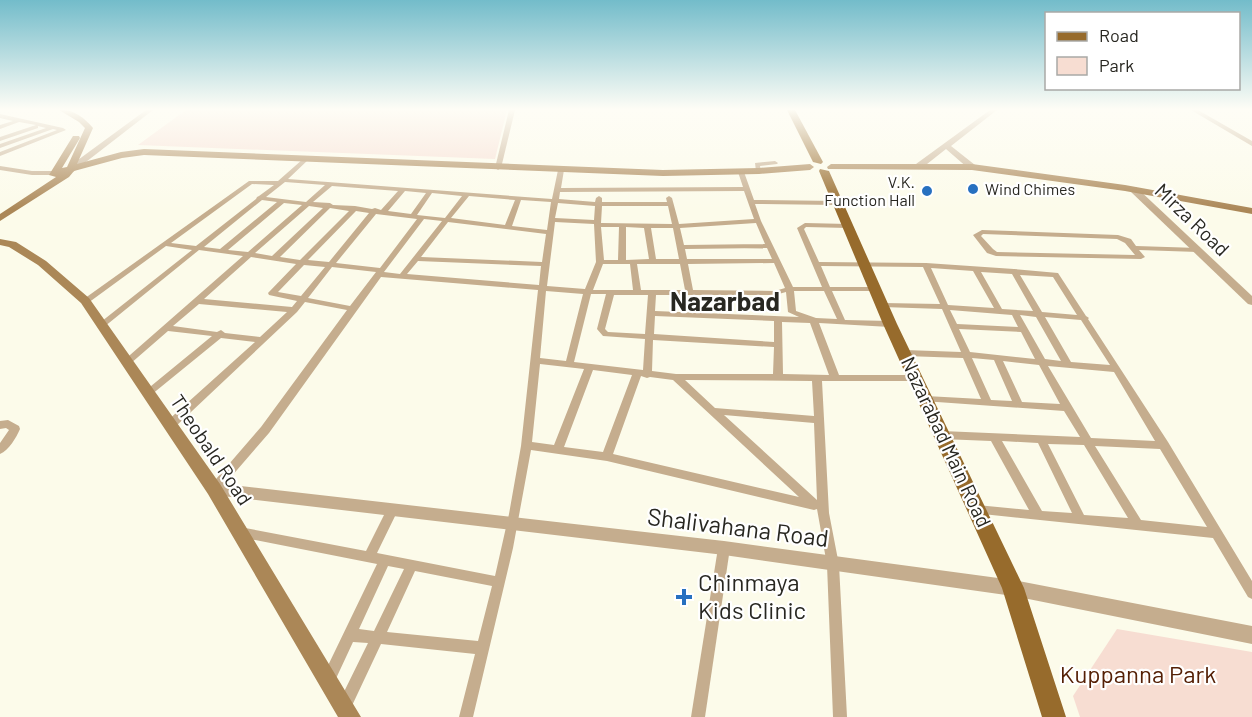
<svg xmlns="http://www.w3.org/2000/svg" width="1252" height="717" viewBox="0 0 1252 717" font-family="Barlow,sans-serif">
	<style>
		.green { fill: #f7ddd2 }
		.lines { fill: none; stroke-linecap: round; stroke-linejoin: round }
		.minor { fill: #c5ad8e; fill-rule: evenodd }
		.tertiary { fill: #c5ad8e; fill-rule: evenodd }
		.secondary { fill: #ab8757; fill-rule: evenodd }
		.primary { fill: #976b2c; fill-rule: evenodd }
		.poi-dot { fill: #2770c0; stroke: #fff; stroke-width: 2 }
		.labels { text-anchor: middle; stroke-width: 4.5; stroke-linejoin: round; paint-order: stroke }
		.far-poi-label { font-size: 16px; fill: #282721; stroke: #fff; text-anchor: end }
		.street-label { font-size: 20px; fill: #282721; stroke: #fff }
		.near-street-label { font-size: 24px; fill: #282721; stroke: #fff }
		.near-poi-label { font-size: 24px; fill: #282721; stroke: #fff; text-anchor: start }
		.near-park-label { font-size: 24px; fill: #552006; stroke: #fff }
		.district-label { font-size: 26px; font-weight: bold; fill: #282721; stroke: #fff }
	</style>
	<rect width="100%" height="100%" fill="#fcfbea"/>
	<g class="green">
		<polygon points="186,110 507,110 495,159 138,145"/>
		<polygon points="1117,629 1252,652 1252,717 1080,717 1073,696"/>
	</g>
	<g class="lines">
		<g class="minor">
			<polygon points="509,110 515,110 501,168 498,170 495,168"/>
			<polygon points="0,114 63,128 66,130 0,156 0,152 57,130 53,129 0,148 0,144 46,128 38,126 38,128 0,141 0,137 36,125 19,122 0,129 0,125 13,121 0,118"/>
			<path d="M303 159 308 160 288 179 552 199 558 170 561 168 564 170 561 188 743 187 738 172 741 170 744 172 754 200 837 201 840 203 837 205 755 204 761 221 793 287H822L797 228 805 223 848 224 851 226 848 228 806 227 804 229 819 262 926 263 1014 269 1058 273 1086 316 1089 318 1088 319 1168 442 1252 581V599L1248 597 1213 538 973 513 971 510 973 507 977 505 1029 510 991 441 942 439 938 438 937 435 938 432 942 431 1080 437 1064 411 923 401 921 399 923 397 926 396 981 399 963 358 905 356 901 353 905 350 961 352 942 309 883 307 879 305 883 303 940 304 923 267 821 266 830 287H875L879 289 875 291H832L845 320 890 321 894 324 890 327 819 323 839 375H917L922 378 917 381H822L829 513 839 565 847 717H833L827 565 817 509 814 510 607 461 531 450 513 548 473 717H459L475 654 381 644 349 712 344 714 339 712 337 707 339 702 368 643 353 642 333 685 328 687 323 685 321 680 377 564 240 537 236 535 234 532 236 529 240 527 366 551 388 507 392 505 396 507 398 510 377 553 495 576 509 514 521 446 538 290 381 277 269 433 218 492 214 493 210 492 208 489 210 486 261 427 347 310 305 302 297 312 174 428H166L165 425 166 422 255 342 221 338 151 395 148 396 143 393 145 391 212 336 168 331 130 364H124L122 362 243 256 199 250 104 327H98L97 325 192 250 166 246 88 303H82L81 301 249 181H278ZM285 182 325 185 306 202 266 197ZM252 184 274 185 259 196 257 197 256 199 196 246 171 243ZM332 186 398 191 381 210 375 208 372 209 355 206 333 205 330 203 313 202ZM405 191 426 193 411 214 388 211ZM744 191 754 219 679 224 672 198 669 196 666 198 667 202H602V198L599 196 596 198 595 202 559 199 560 192ZM432 193 462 196 445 218 417 215ZM469 196 515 200 505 225 451 218ZM262 200 277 202 220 249 204 247ZM521 200 551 202 547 230 512 226ZM284 203 302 205 248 252 228 250ZM558 203 595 206 594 220 555 218ZM309 206 323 208 272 256 255 253ZM602 206H668L672 224 601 223ZM330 208 349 211 300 260 280 257ZM356 211 369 213 329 262 308 260ZM376 214 417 219 380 268 336 263ZM424 219 442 221 400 274 384 272ZM448 222 546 234 542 262 421 257ZM555 222 594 224 596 262 585 289 547 286ZM756 223 765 244 684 245 680 228ZM601 227H619L618 260H604ZM626 227 644 228 649 259 626 260ZM651 228H673L679 259H656ZM767 248 772 259H687L685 249ZM251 257 296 264 268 293 269 295 297 301 292 307 204 299ZM418 261 541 266 539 285 407 274ZM774 263 785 288 775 291 693 290 688 264ZM603 264H630L633 290H593ZM637 264H680L685 290H641ZM304 265 325 267 301 296 278 292ZM332 267 376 272 350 306 308 298ZM931 268 973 271 994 308 948 305ZM981 272 1012 274 1033 311 1002 309ZM1020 275 1053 277 1077 315 1042 312ZM546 291 583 294 566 361 540 358ZM794 291H824L837 319 816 318 796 311ZM786 292 788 312 799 317 655 311 656 295H775ZM591 294H606L597 329 603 336 645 339 643 370 574 362ZM614 295H648L645 334 608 332 605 329ZM199 304 287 312 260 337 225 333 221 330 217 332 173 326ZM950 310 1012 315 1018 327 957 324ZM1020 315 1036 317 1061 361 1045 359ZM655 316 774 321V342L654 334ZM1045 317 1081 320 1110 365 1071 362ZM782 322 810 323 829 375 783 374ZM959 329 1021 332 1035 359 970 352ZM653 340 774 347 773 374H676L652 371ZM972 358 994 360 1012 401 991 400ZM1003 361 1039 365 1060 404 1022 402ZM540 364 584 369 554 445 532 442ZM1048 366 1114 372 1155 441 1091 438ZM593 370 632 375 603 452 564 447ZM641 376 647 378 650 377 673 380 799 497 613 454ZM685 380 812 381 814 416 715 408ZM724 415 814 423 817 500ZM1002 441 1038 443 1072 513 1042 511ZM1048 444 1084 445 1128 518 1084 515ZM1095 446 1160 449 1207 527 1141 520ZM388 566 404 569 374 631 359 629ZM415 571 492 586 478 641 387 632Z"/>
			<polygon points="775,161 778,163 777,164 760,166 761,172 756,171 755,163"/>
			<polygon points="0,166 32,171 56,171 59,173 56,175 32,175 0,170"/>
			<path d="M982 230 1118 235 1131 239 1136 246 1198 248 1202 250 1198 252 1139 250 1145 257 1141 259 996 256 987 253 973 235ZM983 234 1117 239 1125 243 1135 255 997 252 993 249 981 236Z"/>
			<path d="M8 420 19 426 20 429C16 438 9 450 0 454V443L9 430 6 428 0 429V421Z"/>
			<polygon points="724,543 728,544 730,548 705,717 691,717 718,548 720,544"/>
		</g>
		<g class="tertiary">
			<polygon points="146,110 153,110 73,172 67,172 67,168"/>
			<polygon points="990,110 997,110 951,146 975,165 975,169 969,169 946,149 922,168 916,168 916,164"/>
			<polygon points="1191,110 1198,110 1252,141 1252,146"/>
			<polygon points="1130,187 1136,187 1252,296 1252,305 1248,304 1130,191"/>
			<polygon points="214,483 724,541 1013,580 1252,626 1252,644 1013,596 724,555 214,495 209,493 207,489 209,485"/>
		</g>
		<g class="secondary">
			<path d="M59 110C73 109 84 117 93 128L77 164 121 152 144 149 663 170 759 168 810 164 814 167 810 170 759 174 663 176 144 155 122 158 74 171 69 177 0 221V214L56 177 49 175 73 136H79L80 138 62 168 67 167 85 128 79 122Z"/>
			<polygon points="831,164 972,164 1125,185 1252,208 1252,214 1125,191 972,170 828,169 827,167"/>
			<polygon points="0,239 16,242 46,261 89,298 220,484 361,717 338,717 208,494 81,303 38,265 9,247 0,245"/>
		</g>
		<g class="primary">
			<polygon points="787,110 795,110 823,162 821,164 813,162"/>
			<polygon points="820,169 829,171 897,324 1024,588 1066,717 1042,717 1002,588 883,324 819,171"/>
		</g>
	</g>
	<linearGradient id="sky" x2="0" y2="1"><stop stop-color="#73bcca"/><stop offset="0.52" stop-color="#fefdf6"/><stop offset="1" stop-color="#fefdf6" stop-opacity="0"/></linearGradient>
	<rect width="1252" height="210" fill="url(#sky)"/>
	<g class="poi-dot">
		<circle cx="973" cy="189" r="6"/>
		<circle cx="927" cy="191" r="6"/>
		<path d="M681 588h6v6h6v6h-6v6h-6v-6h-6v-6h6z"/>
	</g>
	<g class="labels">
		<g class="far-poi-label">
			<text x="915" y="188">V.K.<tspan x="915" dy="18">Function Hall</tspan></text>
			<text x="985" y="195" text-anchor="start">Wind Chimes</text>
		</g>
		<g class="street-label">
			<text transform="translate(1192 220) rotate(44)" y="7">Mirza Road</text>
			<text transform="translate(946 442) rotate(65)" y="7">Nazarabad Main Road</text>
			<text transform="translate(211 450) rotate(56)" y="7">Theobald Road</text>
		</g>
		<g class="near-street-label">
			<text transform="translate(738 528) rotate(7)" y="8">Shalivahana Road</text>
		</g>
		<g class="near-poi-label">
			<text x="698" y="591">Chinmaya<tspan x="698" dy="28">Kids Clinic</tspan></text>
		</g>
		<g class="near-park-label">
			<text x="1138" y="683">Kuppanna Park</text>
		</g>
		<g class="district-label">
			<text x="725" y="311">Nazarbad</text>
		</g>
	</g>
	<rect x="1045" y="12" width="195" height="78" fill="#ffffff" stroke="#a9a9a6" stroke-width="1.5"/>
	<rect x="1057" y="32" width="30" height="9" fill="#976b2c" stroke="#a9a9a6" stroke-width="1.5"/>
	<text x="1099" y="42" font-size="18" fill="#282721">Road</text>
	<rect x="1057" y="57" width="30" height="18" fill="#f7ddd2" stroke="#a9a9a6" stroke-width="1.5"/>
	<text x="1099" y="72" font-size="18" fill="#282721">Park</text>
</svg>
